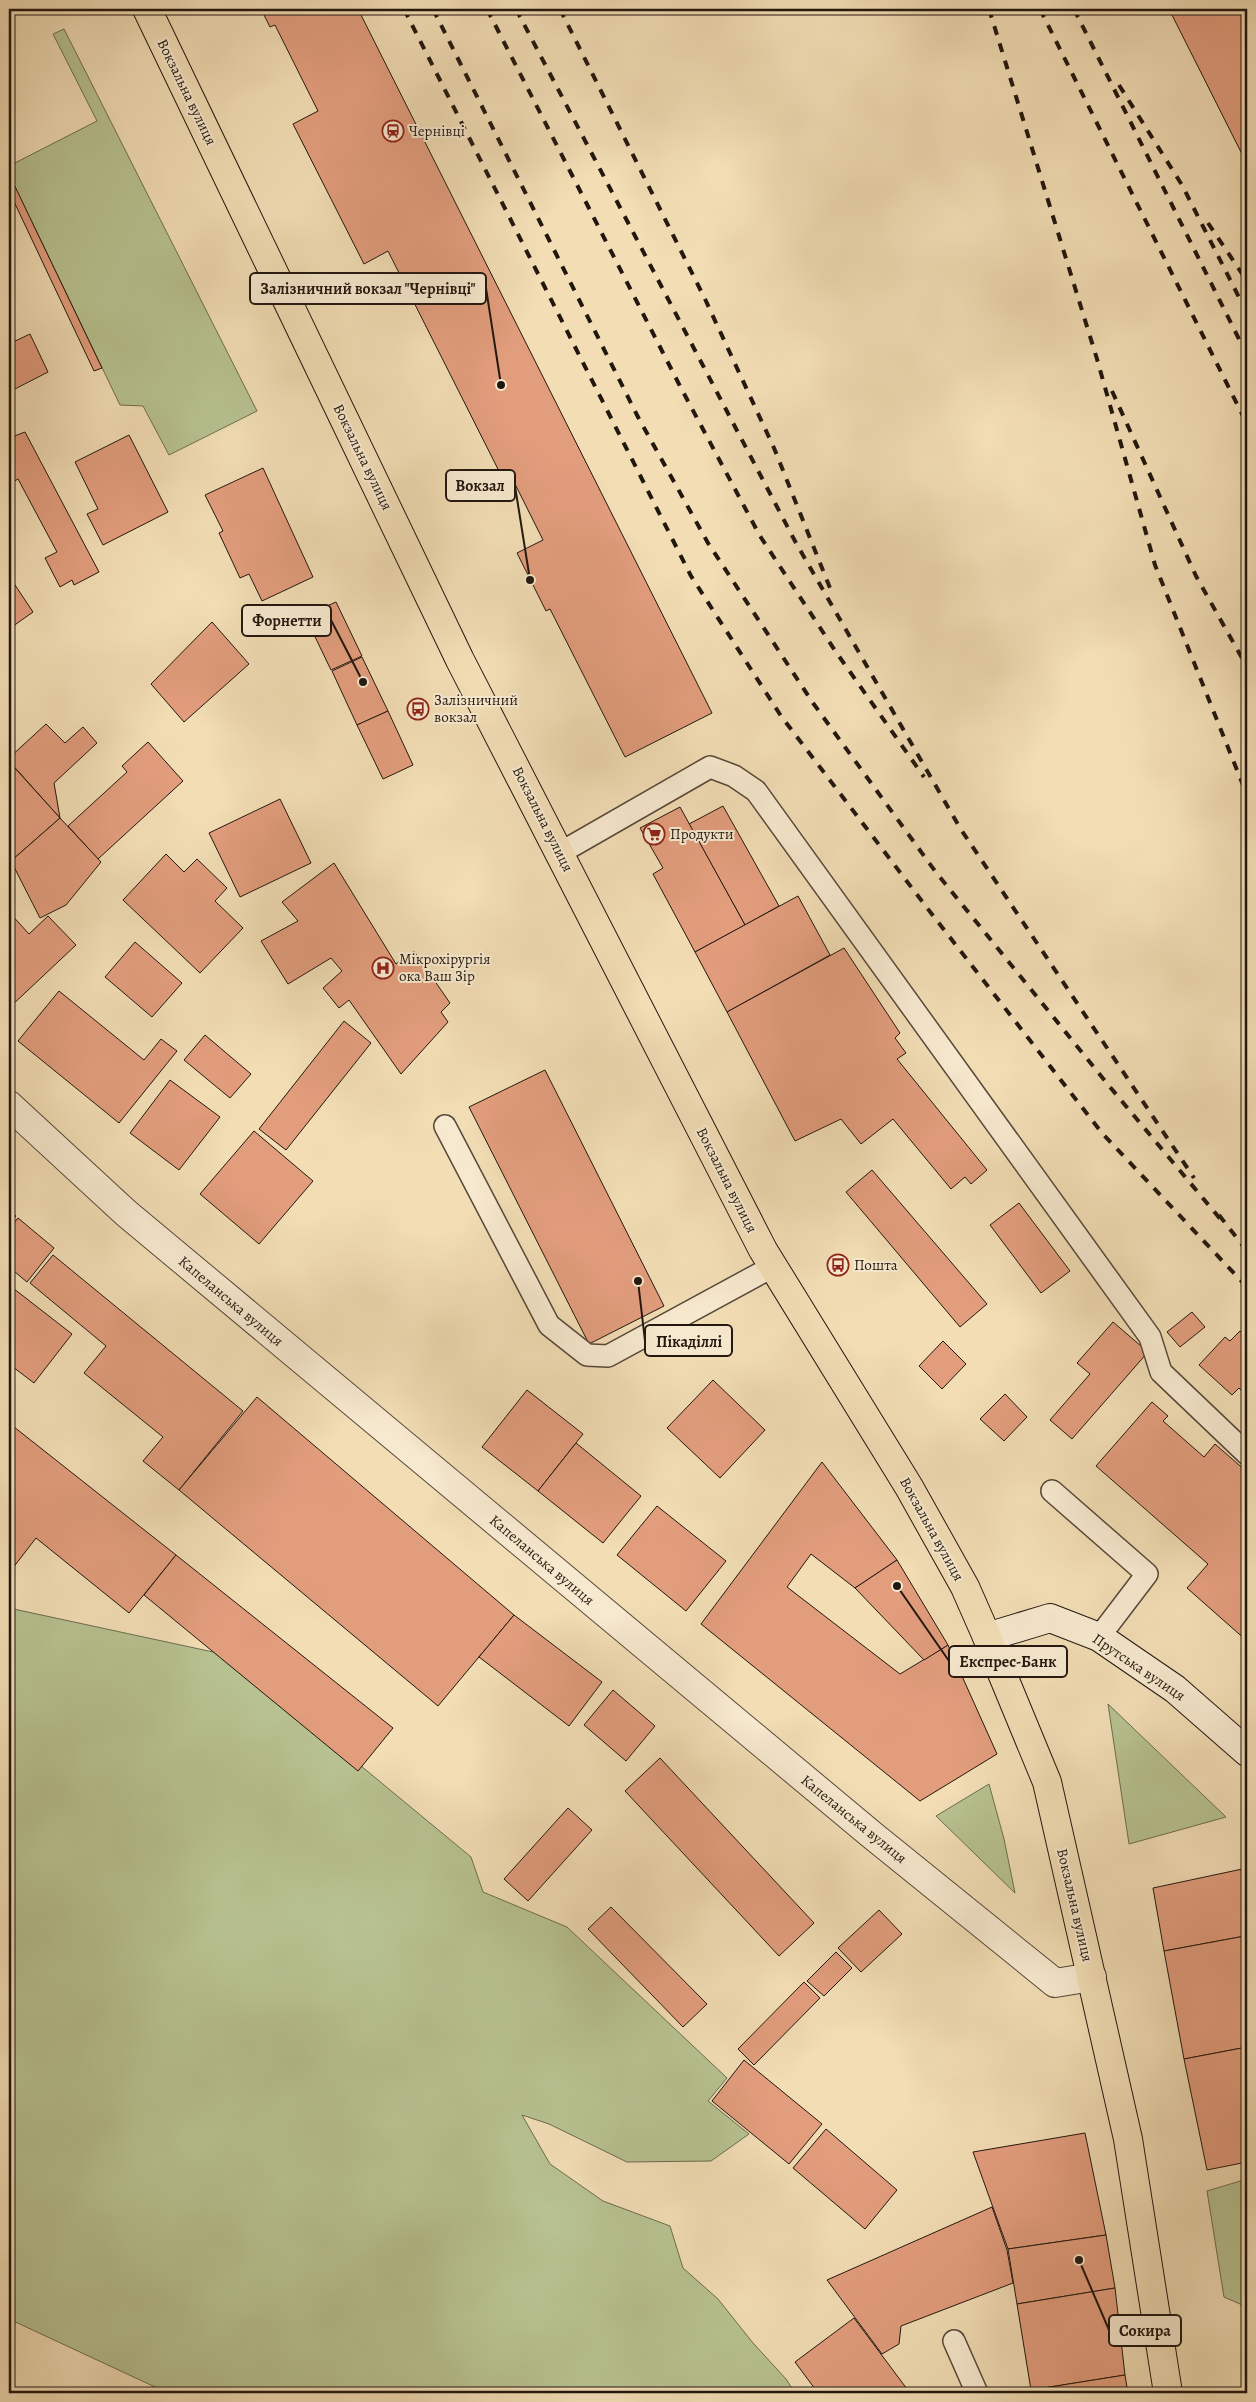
<svg xmlns="http://www.w3.org/2000/svg" width="1256" height="2402" viewBox="0 0 1256 2402" font-family="Alegreya,serif">
	<style>
		.green { fill: #b7c290; stroke: #6c6c50 }
		.building { fill: #e29d7d; stroke: #22170f }
		.lines { fill: none; stroke-linecap: round; stroke-linejoin: round }
		.lane-casing { stroke: #564838; stroke-width: 24 }
		.street-casing { stroke: #564838; stroke-width: 30 }
		.secondary-casing { stroke: #22170f; stroke-width: 30 }
		.primary-casing { stroke: #22170f; stroke-width: 30 }
		.lane { stroke: #f7e9cf; stroke-width: 21 }
		.street { stroke: #f7e9cf; stroke-width: 28 }
		.secondary { stroke: #f7e9cf; stroke-width: 28 }
		.primary { stroke: #f2ddb5; stroke-width: 28 }
		.rail { stroke: #22170f; stroke-width: 4; stroke-dasharray: 9 9; stroke-linecap: butt }
		.labels { text-anchor: middle; stroke-width: 4; stroke-linejoin: round; paint-order: stroke }
		.street-label { font-size: 15px; fill: #22170f; stroke: #f7e9cf }
		.poi-label { font-size: 15px; fill: #22170f; stroke: #f7e9cf; text-anchor: start }
		.leader { fill: none; stroke: #22170f; stroke-width: 2 }
		.callout-dot { fill: #22170f; stroke: #f7e9cf; stroke-width: 2 }
		.callout { fill: #f7e9cf; stroke: #22170f; stroke-width: 2 }
		.callout-label { font-size: 16px; text-anchor: middle; font-weight: bold; fill: #22170f }
	</style>
	<rect width="100%" height="100%" fill="#f2ddb5"/>
	<filter id="stains"><feTurbulence type="fractalNoise" baseFrequency=".004" numOctaves="4"/><feColorMatrix values="0 0 0 0 .2 0 0 0 0 .09 0 0 0 0 .02 0 0 0 .5 -.17"/></filter>
	<radialGradient id="worn" r=".72"><stop offset=".6" stop-color="#630" stop-opacity="0"/><stop offset="1" stop-color="#630" stop-opacity=".3"/></radialGradient>
	<g class="green">
		<polygon points="64,29 257,411 169,455 143,406 120,405 9,174 9,166 97,121 53,34"/>
		<polygon points="9,1608 227,1655 471,1857 483,1892 567,1927 727,2078 708,2101 749,2134 711,2161 627,2162 549,2124 522,2115 550,2164 603,2201 670,2226 683,2268 718,2299 753,2343 786,2379 795,2393 168,2393 9,2319"/>
		<polygon points="1108,1704 1226,1817 1129,1844"/>
		<polygon points="989,1784 1004,1839 1015,1893 936,1816"/>
		<polygon points="1247,2179 1247,2307 1224,2297 1207,2191"/>
	</g>
	<g class="building">
		<polygon points="261,9 358,9 712,713 625,757 550,609 546,611 517,553 543,540 513,480 505,483 388,251 364,264 293,124 318,111 275,25 270,27"/>
		<polygon points="1169,9 1247,9 1247,164"/>
		<polygon points="9,174 102,368 94,371 9,191"/>
		<polygon points="30,334 48,372 9,392 9,344"/>
		<polygon points="25,432 99,572 74,585 72,580 60,587 45,558 57,552 18,479 9,484 9,438"/>
		<polygon points="129,435 168,512 103,545 87,514 98,509 75,462"/>
		<polygon points="263,468 313,577 262,601 249,574 240,578 219,533 223,531 205,495"/>
		<polygon points="13,582 33,612 9,629 9,585"/>
		<polygon points="336,602 362,656 331,670 305,616"/>
		<polygon points="212,622 249,664 184,722 151,684"/>
		<polygon points="362,657 388,711 357,725 332,671"/>
		<polygon points="388,711 413,765 383,779 357,725"/>
		<polygon points="46,724 65,743 83,727 97,743 54,783 60,818 9,761 9,758"/>
		<polygon points="148,742 183,781 98,859 68,826 127,772 122,766"/>
		<polygon points="13,766 60,818 11,861 9,859 9,769"/>
		<polygon points="280,799 311,863 240,897 209,833"/>
		<polygon points="723,806 779,906 745,925 689,824"/>
		<polygon points="680,807 745,925 695,952 653,874 663,868 640,828"/>
		<polygon points="60,818 101,862 66,905 40,918 11,861"/>
		<polygon points="166,854 184,872 197,859 227,888 215,901 243,928 200,973 123,900"/>
		<polygon points="334,863 396,964 414,951 450,1003 441,1012 448,1022 401,1074 349,1000 339,1008 323,988 342,971 331,958 288,984 261,941 298,921 282,902"/>
		<polygon points="798,896 830,955 727,1012 695,952"/>
		<polygon points="9,912 29,934 48,916 76,945 9,1008"/>
		<polygon points="135,942 182,983 152,1017 105,977"/>
		<polygon points="844,948 900,1033 895,1038 906,1053 897,1059 987,1170 971,1184 965,1177 951,1189 893,1119 861,1144 841,1119 795,1141 727,1012"/>
		<polygon points="59,991 144,1060 161,1039 177,1051 119,1123 18,1041"/>
		<polygon points="344,1021 371,1043 286,1150 259,1129"/>
		<polygon points="205,1035 251,1074 230,1098 184,1060"/>
		<polygon points="545,1070 664,1306 589,1344 469,1107"/>
		<polygon points="170,1080 220,1117 179,1170 130,1133"/>
		<polygon points="254,1131 313,1181 259,1244 200,1194"/>
		<polygon points="872,1170 987,1304 960,1327 846,1192"/>
		<polygon points="1019,1203 1070,1271 1041,1293 990,1225"/>
		<polygon points="9,1210 16,1216 9,1224"/>
		<polygon points="18,1218 54,1248 27,1282 9,1267 9,1229"/>
		<polygon points="53,1255 243,1411 179,1490 143,1461 163,1437 84,1373 106,1346 30,1283"/>
		<polygon points="9,1285 72,1334 34,1383 9,1364"/>
		<polygon points="1192,1312 1205,1327 1180,1347 1167,1332"/>
		<polygon points="1113,1322 1148,1352 1072,1439 1050,1420 1090,1374 1077,1363"/>
		<polygon points="1240,1331 1247,1338 1247,1396 1239,1388 1232,1395 1199,1365 1225,1337 1230,1341"/>
		<polygon points="943,1341 966,1364 942,1389 919,1366"/>
		<polygon points="713,1380 765,1430 720,1478 667,1428"/>
		<polygon points="527,1390 583,1434 538,1491 482,1447"/>
		<polygon points="1005,1394 1027,1417 1004,1441 980,1419"/>
		<polygon points="257,1397 514,1615 438,1706 179,1490"/>
		<polygon points="1152,1402 1168,1416 1163,1421 1204,1457 1215,1444 1247,1472 1247,1487 1244,1491 1247,1493 1247,1641 1187,1588 1208,1564 1096,1466"/>
		<polygon points="9,1423 176,1555 129,1613 36,1538 9,1573"/>
		<polygon points="576,1443 641,1496 603,1543 538,1491"/>
		<polygon points="822,1462 897,1560 855,1588 811,1554 787,1587 900,1674 948,1645 997,1754 920,1801 701,1624"/>
		<polygon points="657,1506 726,1561 686,1611 617,1555"/>
		<polygon points="176,1555 393,1728 358,1771 144,1595"/>
		<polygon points="897,1560 948,1645 924,1660 855,1588"/>
		<polygon points="514,1615 602,1682 569,1726 479,1657"/>
		<polygon points="613,1690 655,1726 626,1761 584,1725"/>
		<polygon points="660,1758 814,1923 779,1956 625,1791"/>
		<polygon points="568,1808 592,1830 528,1901 504,1879"/>
		<polygon points="1247,1868 1247,1933 1245,1936 1164,1951 1153,1888"/>
		<polygon points="611,1907 707,2004 683,2027 588,1929"/>
		<polygon points="879,1910 902,1934 861,1972 838,1948"/>
		<polygon points="1245,1936 1247,1947 1247,2047 1184,2059 1164,1951"/>
		<polygon points="836,1952 852,1968 824,1996 807,1981"/>
		<polygon points="804,1982 820,1998 754,2065 738,2049"/>
		<polygon points="1247,2047 1247,2162 1207,2170 1184,2059"/>
		<polygon points="744,2060 822,2124 789,2164 712,2101"/>
		<polygon points="826,2129 897,2190 865,2229 793,2168"/>
		<polygon points="1085,2133 1106,2235 1008,2249 973,2152"/>
		<polygon points="992,2207 1007,2250 1013,2283 901,2326 899,2344 882,2354 827,2280"/>
		<polygon points="1106,2235 1115,2288 1017,2304 1008,2249"/>
		<polygon points="1115,2288 1125,2375 1031,2390 1017,2304"/>
		<polygon points="854,2318 910,2393 818,2393 795,2362"/>
		<polygon points="1125,2375 1128,2393 1032,2393 1031,2390"/>
	</g>
	<g class="lines">
		<g class="lane-casing">
			<g id="lane">
				<polyline points="560,853 710,767 734,776 756,791 1150,1337 1161,1372 1247,1454"/>
				<polyline points="445,1126 549,1325 587,1355 608,1356 772,1267"/>
				<polyline points="1052,1491 1147,1574 1099,1637"/>
				<polyline points="954,2341 977,2393"/>
			</g>
		</g>
		<g class="street-casing">
			<polyline id="street" points="9,1105 126,1213 872,1835 1055,1983 1092,1977"/>
		</g>
		<g class="secondary-casing">
			<polyline id="secondary" points="987,1637 1050,1618 1099,1637 1175,1689 1247,1752"/>
		</g>
		<g class="primary-casing">
			<polyline id="primary" points="147,9 460,660 763,1250 909,1487 965,1587 987,1637 1047,1782 1128,2139 1168,2393"/>
		</g>
		<use href="#lane" class="lane"/>
		<use href="#street" class="street"/>
		<use href="#secondary" class="secondary"/>
		<use href="#primary" class="primary"/>
		<g class="rail">
			<polyline points="404,9 691,576 781,716 931,913 1102,1133 1247,1287"/>
			<polyline points="433,9 638,417 708,543 813,703 935,871 1110,1087 1222,1221"/>
			<polyline points="487,9 681,388 760,536 836,652 924,777"/>
			<polyline points="516,9 796,543 960,828 1194,1178"/>
			<polyline points="560,9 705,299 774,448 830,588"/>
			<polyline points="989,9 1097,359 1155,565 1247,795"/>
			<polyline points="1040,9 1247,424"/>
			<polyline points="1074,9 1247,355"/>
			<polyline points="1119,85 1182,185 1247,313"/>
			<polyline points="1208,223 1247,281"/>
			<polyline points="1112,391 1196,576 1247,667"/>
			<polyline points="1219,1215 1247,1251"/>
		</g>
	</g>
	<defs>
		<g id="station-ring" transform="scale(1.125)"><circle r="9.5" fill="#f7e9cf" stroke="#8f2418" stroke-width="1.5"/><path d="M-3-6H3Q5-6 5-4V2Q5 4 3 4L4.5 6H3L1.5 4h-3L-3 6H-4.5L-3 4Q-5 4-5 2V-4Q-5-6-3-6ZM-3.5-4v3h7v-3ZM-3.5 1v1.5H-2V1ZM2 1v1.5H3.5V1Z" fill="#8f2418"/></g>
		<g id="bus-ring" transform="scale(1.125)"><circle r="9.5" fill="#f7e9cf" stroke="#8f2418" stroke-width="1.5"/><path d="M-5-6H5V4H4V6H2V4H-2V6H-4V4H-5ZM-3.5-4V0h7V-4ZM-3.5 1.2v1.5H-2V1.2ZM2 1.2v1.5H3.5V1.2Z" fill="#8f2418"/></g>
		<g id="supermarket-ring" transform="scale(1.125)"><circle r="9.5" fill="#f7e9cf" stroke="#8f2418" stroke-width="1.5"/><path d="M-6-5.5h2.5l.6 2H6L4.5 2H-2.5L-4.4-4H-6ZM-1.5 3.2a1.3 1.3 0 1 0 .1 0ZM3 3.2a1.3 1.3 0 1 0 .1 0Z" fill="#8f2418"/></g>
		<g id="hospital-ring" transform="scale(1.125)"><circle r="9.5" fill="#f7e9cf" stroke="#8f2418" stroke-width="1.5"/><path d="M-5-5h3v3.5h4V-5h3V5h-3V1.5h-4V5h-3Z" fill="#8f2418"/></g>
	</defs>
	<g fill-rule="evenodd">
		<use href="#station-ring" x="393" y="131"/>
		<use href="#bus-ring" x="418" y="709"/>
		<use href="#supermarket-ring" x="654" y="834"/>
		<use href="#hospital-ring" x="383" y="968"/>
		<use href="#bus-ring" x="838" y="1265"/>
	</g>
	<g class="labels">
		<g class="street-label">
			<text transform="translate(187 92) rotate(64)" y="5">Вокзальна вулиця</text>
			<text transform="translate(363 457) rotate(64)" y="5">Вокзальна вулиця</text>
			<text transform="translate(543 819) rotate(63)" y="5">Вокзальна вулиця</text>
			<text transform="translate(727 1180) rotate(63)" y="5">Вокзальна вулиця</text>
			<text transform="translate(231 1301) rotate(40)" y="5">Капеланська вулиця</text>
			<text transform="translate(932 1529) rotate(61)" y="5">Вокзальна вулиця</text>
			<text transform="translate(542 1560) rotate(40)" y="5">Капеланська вулиця</text>
			<text transform="translate(1139 1667) rotate(34)" y="5">Прутська вулиця</text>
			<text transform="translate(854 1819) rotate(39)" y="5">Капеланська вулиця</text>
			<text transform="translate(1075 1905) rotate(77)" y="5">Вокзальна вулиця</text>
		</g>
		<g class="poi-label">
			<text x="409" y="136">Чернівці</text>
			<text x="434" y="705">Залізничний<tspan x="434" dy="17">вокзал</tspan></text>
			<text x="670" y="839">Продукти</text>
			<text x="399" y="964">Мікрохірургія<tspan x="399" dy="17">ока Ваш Зір</tspan></text>
			<text x="854" y="1270">Пошта</text>
		</g>
	</g>
	<path class="leader" d="M501 385L486 288M530 580L515 486M363 682L331 620M638 1281L645 1341M897 1586L949 1661M1079 2260L1109 2330"/>
	<g class="callout-dot">
		<circle cx="501" cy="385" r="5"/>
		<circle cx="530" cy="580" r="5"/>
		<circle cx="363" cy="682" r="5"/>
		<circle cx="638" cy="1281" r="5"/>
		<circle cx="897" cy="1586" r="5"/>
		<circle cx="1079" cy="2260" r="5"/>
	</g>
	<g class="callout">
		<rect x="250" y="273" width="236" height="31" rx="5"/>
		<rect x="446" y="470" width="69" height="31" rx="5"/>
		<rect x="242" y="605" width="89" height="31" rx="5"/>
		<rect x="645" y="1325" width="87" height="31" rx="5"/>
		<rect x="949" y="1646" width="118" height="31" rx="5"/>
		<rect x="1109" y="2315" width="72" height="31" rx="5"/>
	</g>
	<g class="callout-label">
		<text x="368" y="294">Залізничний вокзал "Чернівці"</text>
		<text x="480" y="491">Вокзал</text>
		<text x="287" y="626">Форнетти</text>
		<text x="689" y="1347">Пікаділлі</text>
		<text x="1008" y="1667">Eкспрес-Банк</text>
		<text x="1145" y="2336">Сокира</text>
	</g>
	<rect width="1256" height="2402" fill="none" stroke="#f2ddb5" stroke-width="30"/>
	<rect x="10" y="10" width="1236" height="2382" fill="none" stroke="#22170f" stroke-width="2.5"/>
	<rect x="15" y="15" width="1226" height="2372" fill="none" stroke="#22170f"/>
	<rect width="100%" height="100%" filter="url(#stains)"/>
	<rect width="100%" height="100%" fill="url(#worn)"/>
</svg>
